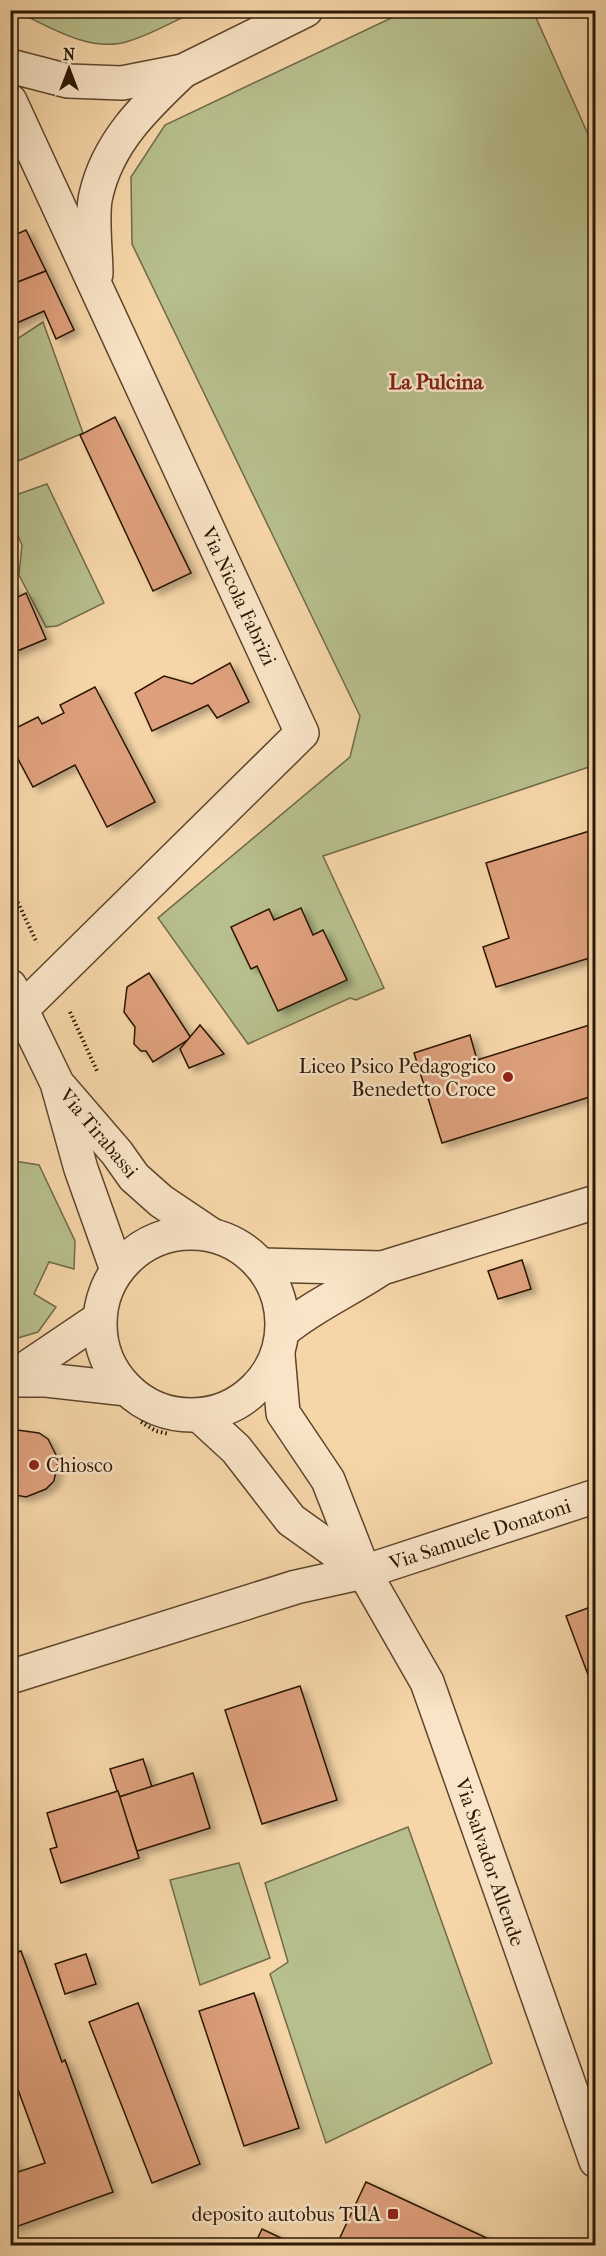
<svg xmlns="http://www.w3.org/2000/svg" width="606" height="2256" viewBox="0 0 606 2256" font-family="'IM FELL French Canon',serif">
	<style>
		.green { fill: #b7bf8c; stroke: #706a48; stroke-width: 1.5 }
		.building { fill: #dd9f7b; stroke: #2a1603; stroke-width: 1.5; filter: url(#shadow) }
		.lines { fill: none; stroke-linecap: round; stroke-linejoin: round }
		.minor-casing { stroke: #5d462c; stroke-width: 36 }
		.tertiary-casing { stroke: #5d462c; stroke-width: 36 }
		.path { stroke: #2a1603; stroke-width: 4; stroke-dasharray: 1.5 3; stroke-linecap: butt }
		.minor { stroke: #f9e4c7; stroke-width: 33 }
		.tertiary { stroke: #f9e4c7; stroke-width: 33 }
		.poi-dot { fill: #8f2418; stroke: #f9e4c7; stroke-width: 2 }
		.labels { text-anchor: middle; stroke-width: 5; stroke-linejoin: round; paint-order: stroke }
		.street-label { font-size: 20px; fill: #2a1603; stroke: #f9e4c7 }
		.poi-label { font-size: 20px; fill: #2a1603; stroke: #f9e4c7; text-anchor: end }
		.neighbourhood-label { font-size: 21px; font-weight: bold; fill: #7a1f14; stroke: #f9e4c7 }
	</style>
	<defs>
		<filter id="shadow"><feDropShadow dx="6" dy="4" stdDeviation="3" flood-color="#0004"/></filter>
	</defs>
	<rect width="100%" height="100%" fill="#f6d6a9"/>
	<filter id="stains"><feTurbulence type="fractalNoise" baseFrequency=".00333" numOctaves="4"/><feColorMatrix values="0 0 0 0 .2 0 0 0 0 .09 0 0 0 0 .02 0 0 0 .5 -.17"/></filter>
	<radialGradient id="worn" r=".72"><stop offset=".6" stop-color="#630" stop-opacity="0"/><stop offset="1" stop-color="#630" stop-opacity=".3"/></radialGradient>
	<g class="green">
		<path d="M16 11H196C174 21 152 34 129 41 91 54 48 26 16 11Z"/>
		<polygon points="406,11 533,11 595,150 595,765 323,856 384,988 356,1000 350,998 248,1044 158,918 350,757 360,716 132,244 131,177 165,125"/>
		<polygon points="43,322 83,433 11,464 11,343"/>
		<polygon points="47,484 104,603 57,626 46,627 19,575 22,545 11,520 10,497"/>
		<polygon points="10,1155 14,1161 39,1165 75,1241 74,1269 49,1262 34,1294 56,1307 38,1332 11,1340"/>
		<polygon points="408,1827 492,2063 326,2143 270,1974 288,1962 265,1883"/>
		<polygon points="239,1863 270,1958 200,1985 170,1880"/>
	</g>
	<g class="building">
		<polygon points="26,230 46,271 10,285 10,237"/>
		<polygon points="46,271 74,330 56,339 44,311 10,326 10,285"/>
		<polygon points="115,417 191,573 153,591 80,435"/>
		<polygon points="10,582 18,597 26,593 46,639 10,654"/>
		<polygon points="230,663 249,702 217,718 208,705 152,731 135,693 164,676 192,684"/>
		<polygon points="95,687 155,802 107,827 75,765 33,787 10,744 10,731 38,717 42,724 64,713 60,705"/>
		<polygon points="596,829 596,956 496,987 483,947 509,938 486,863"/>
		<polygon points="301,908 313,935 323,930 347,980 278,1011 257,966 251,969 231,927 269,909 274,920"/>
		<polygon points="149,973 191,1038 153,1062 146,1051 141,1051 134,1044 135,1027 124,1012 127,987"/>
		<polygon points="596,1023 596,1095 442,1143 414,1053 470,1035 477,1060"/>
		<polygon points="200,1025 224,1054 189,1068 180,1049"/>
		<polygon points="522,1260 531,1289 498,1299 488,1271"/>
		<polygon points="17,1430 39,1433 48,1439 58,1459 54,1481 46,1489 26,1497 10,1494 10,1433"/>
		<polygon points="596,1605 596,1696 566,1616"/>
		<polygon points="300,1686 337,1800 262,1824 225,1710"/>
		<polygon points="143,1759 152,1787 119,1797 110,1769"/>
		<polygon points="193,1773 210,1828 137,1851 119,1797"/>
		<polygon points="118,1791 139,1858 61,1883 50,1849 57,1847 47,1813"/>
		<polygon points="10,1941 15,1953 21,1951 62,2062 65,2060 113,2192 10,2229 10,2151 18,2172 45,2163 10,2068"/>
		<polygon points="86,1954 96,1984 65,1994 55,1964"/>
		<polygon points="254,1993 299,2128 244,2146 199,2011"/>
		<polygon points="138,2003 200,2164 152,2183 89,2022"/>
		<polygon points="366,2182 504,2246 336,2246"/>
		<polygon points="262,2229 298,2246 254,2246"/>
	</g>
	<g class="lines">
		<g class="minor-casing">
			<g id="minor">
				<polyline points="10,66 68,81 122,83 183,71 306,10"/>
				<polyline points="10,101 302,733 21,1010"/>
				<path d="M96 274C96 253 91 214 96 195 108 142 145 107 183 71"/>
				<polyline points="262,1265 382,1268"/>
				<path d="M284 1330C314 1305 350 1290 382 1268L596 1202"/>
				<polyline points="10,1379 99,1319"/>
				<polyline points="10,1380 46,1380 127,1389"/>
				<polyline points="10,1677 296,1587 364,1572 596,1496"/>
			</g>
		</g>
		<g class="tertiary-casing">
			<g id="tertiary">
				<polyline points="10,986 57,1083 81,1169 117,1270"/>
				<polyline points="61,1088 117,1153 134,1177 161,1201 210,1234"/>
				<circle cx="191" cy="1324" r="91"/>
				<polyline points="278,1355 283,1413 328,1480 364,1572 427,1682 596,2161"/>
				<polyline points="199,1415 236,1449 291,1520 364,1572"/>
			</g>
		</g>
		<g class="path">
			<polyline points="10,886 37,943"/>
			<polyline points="70,1012 98,1073"/>
			<polyline points="141,1422 156,1431 169,1434"/>
		</g>
		<use href="#minor" class="minor"/>
		<use href="#tertiary" class="tertiary"/>
	</g>
	<g class="poi-dot">
		<circle cx="508" cy="1077" r="6"/>
		<circle cx="34" cy="1465" r="6"/>
		<rect x="387" y="2208" width="12" height="12" rx="3"/>
	</g>
	<g class="labels">
		<g class="street-label">
			<text transform="translate(239 596) rotate(65)" y="7">Via Nicola Fabrizi</text>
			<text transform="translate(99 1133) rotate(50)" y="7">Via Tirabassi</text>
			<text transform="translate(480 1534) rotate(-18)" y="7">Via Samuele Donatoni</text>
			<text transform="translate(490 1862) rotate(71)" y="7">Via Salvador Allende</text>
		</g>
		<g class="poi-label">
			<text x="496" y="1073">Liceo Psico Pedagogico<tspan x="496" dy="23">Benedetto Croce</tspan></text>
			<text x="46" y="1472" text-anchor="start">Chiosco</text>
			<text x="381" y="2221">deposito autobus TUA</text>
		</g>
		<g class="neighbourhood-label">
			<text x="436" y="389">La Pulcina</text>
		</g>
	</g>
	<rect width="606" height="2256" fill="none" stroke="#f6d6a9" stroke-width="36"/>
	<rect x="12" y="12" width="582" height="2232" fill="none" stroke="#2a1603" stroke-width="3"/>
	<rect x="18" y="18" width="570" height="2220" fill="none" stroke="#2a1603" stroke-width="1.5"/>
	<g transform="translate(69 69)" stroke="#f9e4c7" stroke-width="4.5" paint-order="stroke">
	<path d="M0-4.5L10 22L0 15L-10 22Z" fill="#2a1603"/>
	<text y="-9" font-size="16" font-weight="bold" text-anchor="middle" fill="#2a1603">N</text>
	</g>
	<rect width="100%" height="100%" filter="url(#stains)"/>
	<rect width="100%" height="100%" fill="url(#worn)"/>
</svg>
